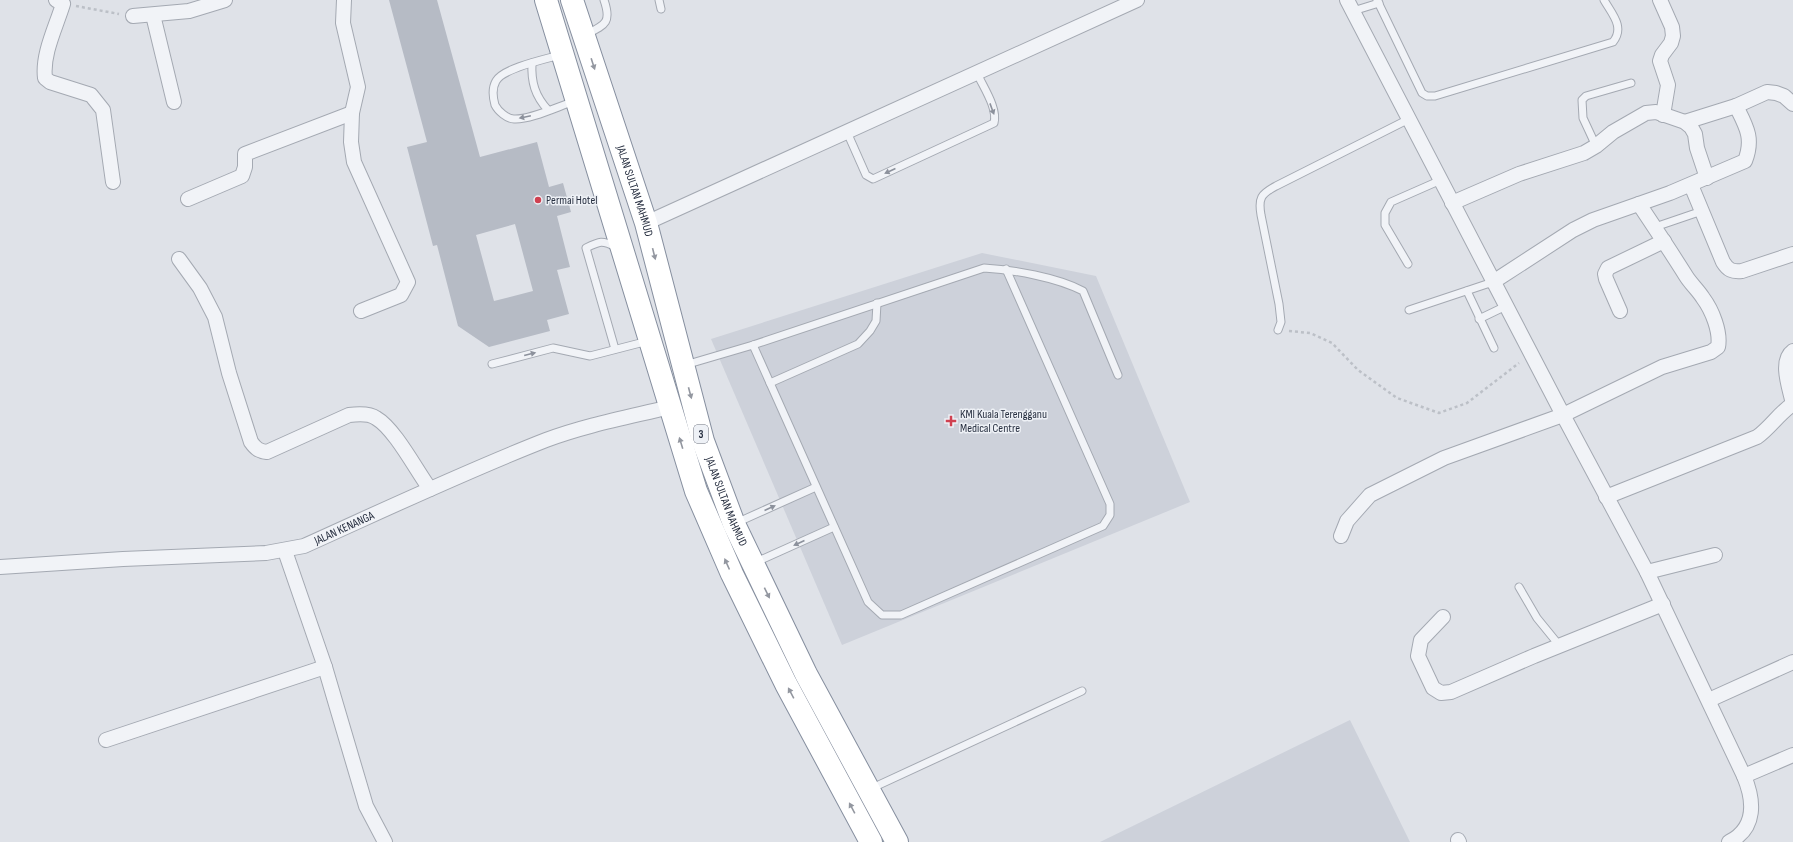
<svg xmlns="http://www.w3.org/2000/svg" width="1793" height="842" viewBox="0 0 1793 842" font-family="'Sofia Sans Condensed',sans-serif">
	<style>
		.built { fill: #cdd1da }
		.building { fill: #b6bbc5; fill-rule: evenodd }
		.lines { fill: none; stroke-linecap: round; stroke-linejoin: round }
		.lane-casing { stroke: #a4a9b2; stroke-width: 9 }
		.street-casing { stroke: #a4a9b2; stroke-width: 16 }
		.highway-casing { stroke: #868f9f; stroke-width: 24 }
		.path { stroke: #bcc0c7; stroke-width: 2.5; stroke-dasharray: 3 3; stroke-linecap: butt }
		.lane { stroke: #f1f3f7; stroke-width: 7 }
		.street { stroke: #f1f3f7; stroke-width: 14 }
		.highway { stroke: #fff; stroke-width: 22 }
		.oneway { fill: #9397a0 }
		.oneway2 { fill: #8c919c }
		.poi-dot { fill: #d04151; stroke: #eef1f6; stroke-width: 1.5 }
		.labels { text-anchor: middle; stroke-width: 3; stroke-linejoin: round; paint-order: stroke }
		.shield { fill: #eef1f6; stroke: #636977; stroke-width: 1 }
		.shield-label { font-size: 11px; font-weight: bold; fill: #272f40 }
		.street-label { font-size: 12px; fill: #272f40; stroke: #eef1f6 }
		.poi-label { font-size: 12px; fill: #272f40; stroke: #eef1f6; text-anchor: start }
	</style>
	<rect width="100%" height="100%" fill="#dfe2e8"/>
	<g class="built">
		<polygon points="982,253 1096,276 1190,502 842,645 711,339"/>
		<polygon points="1350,720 1410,842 1100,842"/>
	</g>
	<path class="building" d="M389 0H437L480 157 537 142 549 187 563 183 571 212 557 216 570 267 557 270 569 314 547 320 550 331 489 347 458 326 437 245 433 246 407 147 427 142ZM515 224 533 291 494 301 476 235Z"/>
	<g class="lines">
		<g class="lane-casing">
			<g id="lane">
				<polyline points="659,0 661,9"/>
				<path d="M1377 0 1422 93 1427 96H1435L1613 42C1625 27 1612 14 1604 0"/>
				<polyline points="1353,11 1379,3"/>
				<path d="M585 35C605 25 612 23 604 0"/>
				<path d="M560 55C546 59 503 68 496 81 492 88 493 98 495 105 498 111 507 119 514 119 530 120 559 106 575 101"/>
				<path d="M532 63C531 82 535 96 548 110"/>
				<path d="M847 132 866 175 873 179 994 123C998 108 983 87 977 73"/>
				<polyline points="1596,146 1583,118 1582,100 1586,96 1631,83"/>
				<polyline points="1655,227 1702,211"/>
				<polyline points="1408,264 1385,225 1385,213 1391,202 1441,180"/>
				<polyline points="1467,291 1494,348"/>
				<polyline points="1409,310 1493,282"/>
				<polyline points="1479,319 1506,306"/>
				<path d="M1278 330 1281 322 1279 304 1261 215C1258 198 1261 194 1276 186L1409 119"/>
				<polyline points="753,345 868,602 882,615 901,615 1103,526 1110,515 1110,504 1006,269"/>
				<path d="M615 349 586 248C600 241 602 240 616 247"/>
				<polyline points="492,364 553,348 590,356 648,341"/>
				<path d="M685 365 753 345 984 268C1014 270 1056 277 1083 291L1118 375"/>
				<polyline points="770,383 858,344 870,331 876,321 877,303"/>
				<polyline points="736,523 816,487"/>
				<polyline points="756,562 834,527"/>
				<polyline points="1519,587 1537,618 1559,645"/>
				<polyline points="870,789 1082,691"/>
			</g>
		</g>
		<g class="street-casing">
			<g id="street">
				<path d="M56 0 63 4C56 27 42 54 45 78L50 82 91 95 103 110 113 182"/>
				<polyline points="344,0 343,23 358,87 352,113 351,142 354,162 408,282 401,295 361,311"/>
				<path d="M1347 0 1563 415 1647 572 1744 776C1754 800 1757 828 1729 842"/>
				<polyline points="1660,0 1672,27 1673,36 1671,43 1662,55 1660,61 1668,85 1663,115"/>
				<polyline points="153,15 174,102"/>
				<polyline points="133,16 189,11 225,0"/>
				<polyline points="1685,122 1736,106 1767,92 1776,93 1784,96 1793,104"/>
				<path d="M1691 185 1723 262C1728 270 1732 272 1742 271L1793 254"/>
				<polyline points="188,199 242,176 245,167 245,154 352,113"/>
				<polyline points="1452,203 1519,174 1584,153 1596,146 1613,132 1646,113 1656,112 1685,122 1691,127 1695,134 1697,148 1707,178"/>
				<polyline points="646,223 1137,0"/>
				<path d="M179 259 200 288 215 317 229 373 251 442C256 449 259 451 267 452L349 415C357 414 369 413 376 418 395 429 416 470 430 489"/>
				<path d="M1493 282 1573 230 1593 220 1670 193 1745 161C1754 138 1746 126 1736 106"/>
				<polyline points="1620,311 1606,279 1605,274 1608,268 1664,241"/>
				<path d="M1793 404C1790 389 1779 361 1793 351"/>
				<path d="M1606 497 1757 437C1771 427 1779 413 1793 404"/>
				<path d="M1341 536 1347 521 1370 495 1444 458 1563 415 1662 367 1711 352 1718 347C1721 332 1712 310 1703 298 1698 290 1691 284 1686 276 1671 252 1655 228 1639 204"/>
				<polyline points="285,551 325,667 366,806 385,842"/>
				<path id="s1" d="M0 567 123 559 266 553 304 546C384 510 464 472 546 440 586 425 629 417 670 407"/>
				<polyline points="1647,572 1715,555"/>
				<polyline points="1443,617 1421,640 1418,656 1433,688 1441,693 1451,692 1534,656 1663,604"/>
				<polyline points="1709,700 1793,662"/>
				<polyline points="106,740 325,667"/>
				<polyline points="1744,776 1793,755"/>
				<polyline points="1458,840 1459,842"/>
			</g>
		</g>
		<g class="highway-casing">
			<g id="highway">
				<polyline points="546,0 696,491 732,574 786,684 871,842"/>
				<path id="s2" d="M572 0 646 223 703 441 734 524 806 674 897 842"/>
			</g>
		</g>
		<g class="path">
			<polyline points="76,6 119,14"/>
			<polyline points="1289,331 1310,333 1332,343 1358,370 1397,398 1439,413 1467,403 1519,363"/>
		</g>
		<use href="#lane" class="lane"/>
		<use href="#street" class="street"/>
		<use href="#highway" class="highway"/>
	</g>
	<defs><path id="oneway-solid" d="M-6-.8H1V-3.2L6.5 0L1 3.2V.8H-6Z"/></defs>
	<g class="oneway">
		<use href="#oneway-solid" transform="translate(593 64) rotate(72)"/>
		<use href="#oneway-solid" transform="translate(654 254) rotate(76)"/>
		<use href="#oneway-solid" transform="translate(690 393) rotate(75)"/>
		<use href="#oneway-solid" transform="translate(681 443) rotate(-107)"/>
		<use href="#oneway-solid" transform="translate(727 564) rotate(-114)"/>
		<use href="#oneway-solid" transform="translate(767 593) rotate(64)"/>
		<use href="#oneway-solid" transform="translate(791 693) rotate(-118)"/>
		<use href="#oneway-solid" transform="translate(852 808) rotate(-118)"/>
	</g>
	<g class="oneway2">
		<use href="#oneway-solid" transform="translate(992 109) rotate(70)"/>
		<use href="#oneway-solid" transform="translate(525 117) rotate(168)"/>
		<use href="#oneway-solid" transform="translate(890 171) rotate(155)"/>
		<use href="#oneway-solid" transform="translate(530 354) rotate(-14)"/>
		<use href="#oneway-solid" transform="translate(770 508) rotate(-24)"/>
		<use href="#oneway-solid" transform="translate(799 543) rotate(156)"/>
	</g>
	<g class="poi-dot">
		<circle cx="538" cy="200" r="4"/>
		<path d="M949 415h4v4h4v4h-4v4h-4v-4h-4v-4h4z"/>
	</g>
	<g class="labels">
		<rect class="shield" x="694" y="425" width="14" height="18" rx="3"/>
		<g class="shield-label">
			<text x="701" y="438">3</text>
		</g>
		<g class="street-label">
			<text dy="4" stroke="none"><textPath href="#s2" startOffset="201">JALAN SULTAN MAHMUD</textPath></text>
			<text dy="4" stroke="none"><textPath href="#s2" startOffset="525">JALAN SULTAN MAHMUD</textPath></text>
			<text dy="4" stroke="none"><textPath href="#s1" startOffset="349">JALAN KENANGA</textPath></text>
		</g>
		<g class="poi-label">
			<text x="546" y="204">Permai Hotel</text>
			<text x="960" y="418">KMI Kuala Terengganu<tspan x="960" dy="14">Medical Centre</tspan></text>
		</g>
	</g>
</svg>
